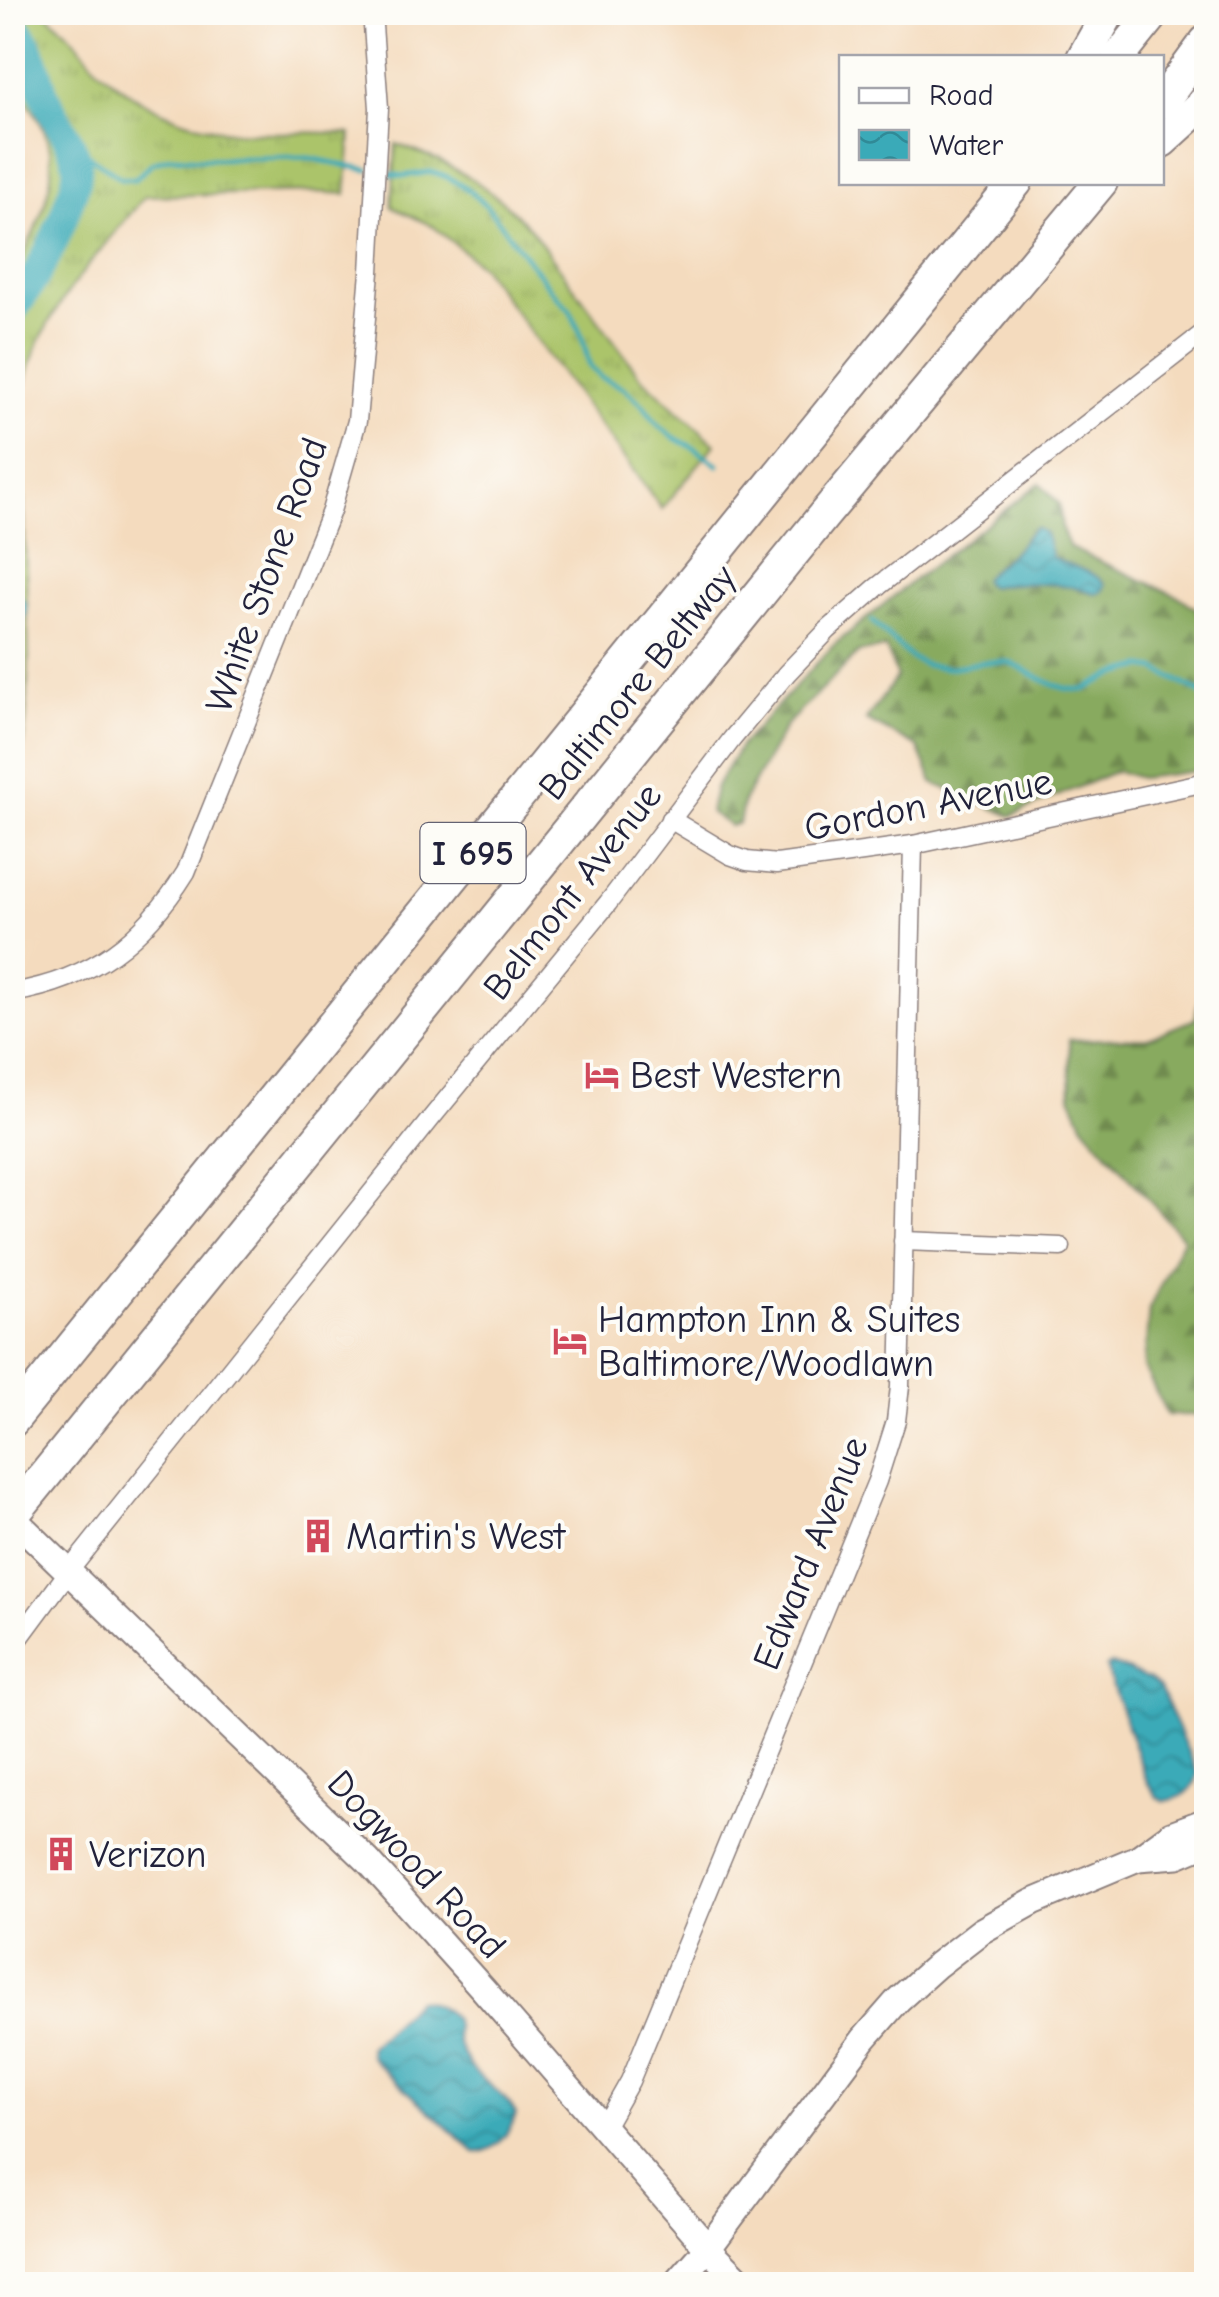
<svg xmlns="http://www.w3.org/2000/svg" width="1219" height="2297" viewBox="0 0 1219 2297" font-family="'Comic Neue',sans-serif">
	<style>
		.grass { fill: url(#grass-tufts); stroke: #667352; stroke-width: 2.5 }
		.forest { fill: url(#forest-firs); stroke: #55664c; stroke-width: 2.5 }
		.water { fill: url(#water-waves); stroke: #2e667a; stroke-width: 2.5 }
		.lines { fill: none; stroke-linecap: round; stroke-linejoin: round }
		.stream { stroke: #3aaab8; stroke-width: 5 }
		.river { stroke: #3aaab8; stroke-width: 30 }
		.minor-casing { stroke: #8b7e7c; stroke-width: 21 }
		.secondary-casing { stroke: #8b7e7c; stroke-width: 29 }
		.motorway-casing { stroke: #8b7e7c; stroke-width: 36 }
		.minor { stroke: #fff; stroke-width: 18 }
		.secondary { stroke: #fff; stroke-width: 25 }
		.motorway { stroke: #fff; stroke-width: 32 }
		.labels { text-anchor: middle; stroke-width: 8; stroke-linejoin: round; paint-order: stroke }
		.shield { fill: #fdfcf7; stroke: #646373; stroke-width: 2.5 }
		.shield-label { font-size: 35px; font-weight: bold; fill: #22223b }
		.street-label { font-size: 38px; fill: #22223b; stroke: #fdfcf7 }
		.poi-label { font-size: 38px; fill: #22223b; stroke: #fdfcf7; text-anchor: start }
	</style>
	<defs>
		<pattern id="grass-tufts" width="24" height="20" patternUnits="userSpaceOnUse" patternTransform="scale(2.5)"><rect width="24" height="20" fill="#abc46a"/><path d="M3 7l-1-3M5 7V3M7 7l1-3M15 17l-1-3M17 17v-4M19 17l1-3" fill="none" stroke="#93a85d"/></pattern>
		<pattern id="forest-firs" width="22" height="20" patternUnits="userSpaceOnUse" patternTransform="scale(2.5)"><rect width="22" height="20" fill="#88aa5e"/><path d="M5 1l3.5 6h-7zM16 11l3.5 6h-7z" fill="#6f8a4f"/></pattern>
		<pattern id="water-waves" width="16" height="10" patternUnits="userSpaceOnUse" patternTransform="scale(2.5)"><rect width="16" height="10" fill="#3aaab8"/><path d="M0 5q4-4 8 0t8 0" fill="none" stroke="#308a97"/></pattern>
	</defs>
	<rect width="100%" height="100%" fill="#fdfcf7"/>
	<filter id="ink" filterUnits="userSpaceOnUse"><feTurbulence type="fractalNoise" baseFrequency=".01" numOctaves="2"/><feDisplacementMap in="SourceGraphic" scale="20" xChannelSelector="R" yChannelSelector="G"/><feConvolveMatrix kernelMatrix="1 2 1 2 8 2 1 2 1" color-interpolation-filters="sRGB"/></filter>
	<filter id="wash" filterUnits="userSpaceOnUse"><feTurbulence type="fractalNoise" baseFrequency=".0048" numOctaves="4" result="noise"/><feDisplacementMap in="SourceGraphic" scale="40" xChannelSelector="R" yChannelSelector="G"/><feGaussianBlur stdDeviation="2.25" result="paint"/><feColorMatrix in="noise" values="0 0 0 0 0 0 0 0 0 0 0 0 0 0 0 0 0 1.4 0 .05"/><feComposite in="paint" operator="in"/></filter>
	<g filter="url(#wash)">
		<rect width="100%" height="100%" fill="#f4dbbe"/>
		<g class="grass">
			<path d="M46 13C55 21 65 30 74 39 83 48 89 60 98 68 134 103 186 127 236 132 274 135 312 130 351 134L346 194 316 192 145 196C108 242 65 287 40 340 30 361 25 384 20 406L29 660 26 723 13 810V277C47 204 79 153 13 86L12 13Z"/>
			<polygon points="396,144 438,160 474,180 503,202 530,228 640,376 715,444 662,509 481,266 433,226 392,207"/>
		</g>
		<g class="forest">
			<polygon points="1040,483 1059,504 1062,530 1070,548 1180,597 1206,616 1206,770 1140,778 1116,771 1011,816 933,783 918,747 866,720 897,677 886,648 859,652 786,725 744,800 739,823 730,826 710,812 715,788 741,745 834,645 910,583"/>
			<polygon points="1206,968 1206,1415 1167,1415 1144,1367 1149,1309 1183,1238 1085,1127 1071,1096 1069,1040 1148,1038 1195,1019"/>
		</g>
		<g class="water">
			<path d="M1036 528 1045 533 1052 557C1068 566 1095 571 1105 584L1103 591 1097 594C1070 583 1018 581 990 587L985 584 983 579C994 567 1006 559 1017 548 1024 540 1027 533 1036 528Z"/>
			<path d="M1112 1664 1150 1680 1160 1688 1198 1774C1193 1792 1183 1798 1165 1801L1157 1797 1147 1782 1108 1673 1106 1667Z"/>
			<path d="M417 2000C429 2001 444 2007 452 2017 458 2024 456 2032 457 2040 459 2048 463 2055 467 2062 478 2081 503 2089 516 2114 511 2132 494 2154 475 2152L375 2062 370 2055 369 2048 374 2042Z"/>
		</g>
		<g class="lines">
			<g class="stream">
				<polyline points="68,141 121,178 135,179 152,163 171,157 201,159 304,157 369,170"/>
				<polyline points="380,172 403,176 430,172 445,176 462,185 486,205 550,288 570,310 581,334 590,367 602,378 624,388 644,406 659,426 675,438 696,449 718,465"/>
				<polyline points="872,621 911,658 925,665 947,668 986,662 1008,662 1054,685 1069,689 1084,690 1113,675 1143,667 1156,669 1206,696"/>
			</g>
			<g class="river">
				<path d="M12 24C32 42 35 70 44 94 53 117 72 139 77 164 79 176 73 190 69 201 56 242 38 276 12 311"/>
				<polyline points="12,608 12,610"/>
			</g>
		</g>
	</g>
	<g filter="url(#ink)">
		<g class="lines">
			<g class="minor-casing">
				<g id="minor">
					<polyline points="670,819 730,855 747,861 777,864 913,845 1206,782"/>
					<path d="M12 993C93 979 143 941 186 872L331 511 357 421 370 272 379 108 372 12"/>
					<polyline points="903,1241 1061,1247"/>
					<polyline points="12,1648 69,1571 433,1116 608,903 732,739 787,673 828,630 876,588 1206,331"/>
					<polyline points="604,2127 630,2081 877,1481 896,1421 900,1386 913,845"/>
				</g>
			</g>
			<g class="secondary-casing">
				<g id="secondary">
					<polyline points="12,1517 368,1861 483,1989 708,2248 744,2284"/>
					<polyline points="1138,1858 1178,1855 1206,1843"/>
					<polyline points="676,2284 708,2248 864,2039 898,2000 937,1965 981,1931 1033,1902 1138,1858 1171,1834 1206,1821"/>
				</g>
			</g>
			<g class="motorway-casing">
				<g id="motorway">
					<polyline points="1083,58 1109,12"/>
					<polyline points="1118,58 1155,12"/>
					<polyline points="1162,102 1206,42"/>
					<polyline points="1162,141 1206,101"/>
					<polyline points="12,1421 1016,182"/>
					<polyline points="12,1516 824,515 1101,182"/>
				</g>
			</g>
			<use href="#minor" class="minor"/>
			<use href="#secondary" class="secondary"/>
			<use href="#motorway" class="motorway"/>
		</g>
	</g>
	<defs>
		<g id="hotel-bare" transform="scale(2.7)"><path d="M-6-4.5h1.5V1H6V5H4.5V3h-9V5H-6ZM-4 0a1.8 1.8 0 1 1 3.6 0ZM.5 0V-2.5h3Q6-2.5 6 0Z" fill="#d1495b" stroke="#fdfcf7" stroke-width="2.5" paint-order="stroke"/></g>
		<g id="building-bare" transform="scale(2.7)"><path d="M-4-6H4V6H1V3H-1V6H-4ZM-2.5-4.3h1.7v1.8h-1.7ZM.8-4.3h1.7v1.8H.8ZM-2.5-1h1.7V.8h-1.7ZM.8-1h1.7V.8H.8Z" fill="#d1495b" stroke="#fdfcf7" stroke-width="2.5" paint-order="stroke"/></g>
	</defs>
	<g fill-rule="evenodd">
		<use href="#hotel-bare" x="602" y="1075"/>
		<use href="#hotel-bare" x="570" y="1341"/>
		<use href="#building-bare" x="318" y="1536"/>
		<use href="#building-bare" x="61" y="1854"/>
	</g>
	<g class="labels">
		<rect class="shield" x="420.5" y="823" width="105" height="60" rx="8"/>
		<g class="shield-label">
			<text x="473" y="865">I 695</text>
		</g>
		<g class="street-label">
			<text transform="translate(266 575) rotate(-70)" y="13">White Stone Road</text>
			<text transform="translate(637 682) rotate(-51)" y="13">Baltimore Beltway</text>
			<text transform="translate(928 804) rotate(-11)" y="13">Gordon Avenue</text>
			<text transform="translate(572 891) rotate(-52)" y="13">Belmont Avenue</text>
			<text transform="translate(810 1553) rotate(-68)" y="13">Edward Avenue</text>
			<text transform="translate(417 1864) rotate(47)" y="13">Dogwood Road</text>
		</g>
		<g class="poi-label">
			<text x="630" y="1088">Best Western</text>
			<text x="598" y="1332">Hampton Inn &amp; Suites<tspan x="598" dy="44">Baltimore/Woodlawn</tspan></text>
			<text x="346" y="1549">Martin's West</text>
			<text x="89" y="1867">Verizon</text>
		</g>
	</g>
	<rect width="1219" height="2297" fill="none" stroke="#fdfcf7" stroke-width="50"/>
	<rect x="839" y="55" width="325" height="130" fill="#fdfcf7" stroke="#a5a5ac" stroke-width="2.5"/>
	<rect x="859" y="88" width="50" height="15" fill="#ffffff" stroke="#a5a5ac" stroke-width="2.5"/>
	<text x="929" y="105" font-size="30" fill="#22223b">Road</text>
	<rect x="859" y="130" width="50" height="30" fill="url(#water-waves)" stroke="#a5a5ac" stroke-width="2.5"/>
	<text x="929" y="155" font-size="30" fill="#22223b">Water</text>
</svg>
